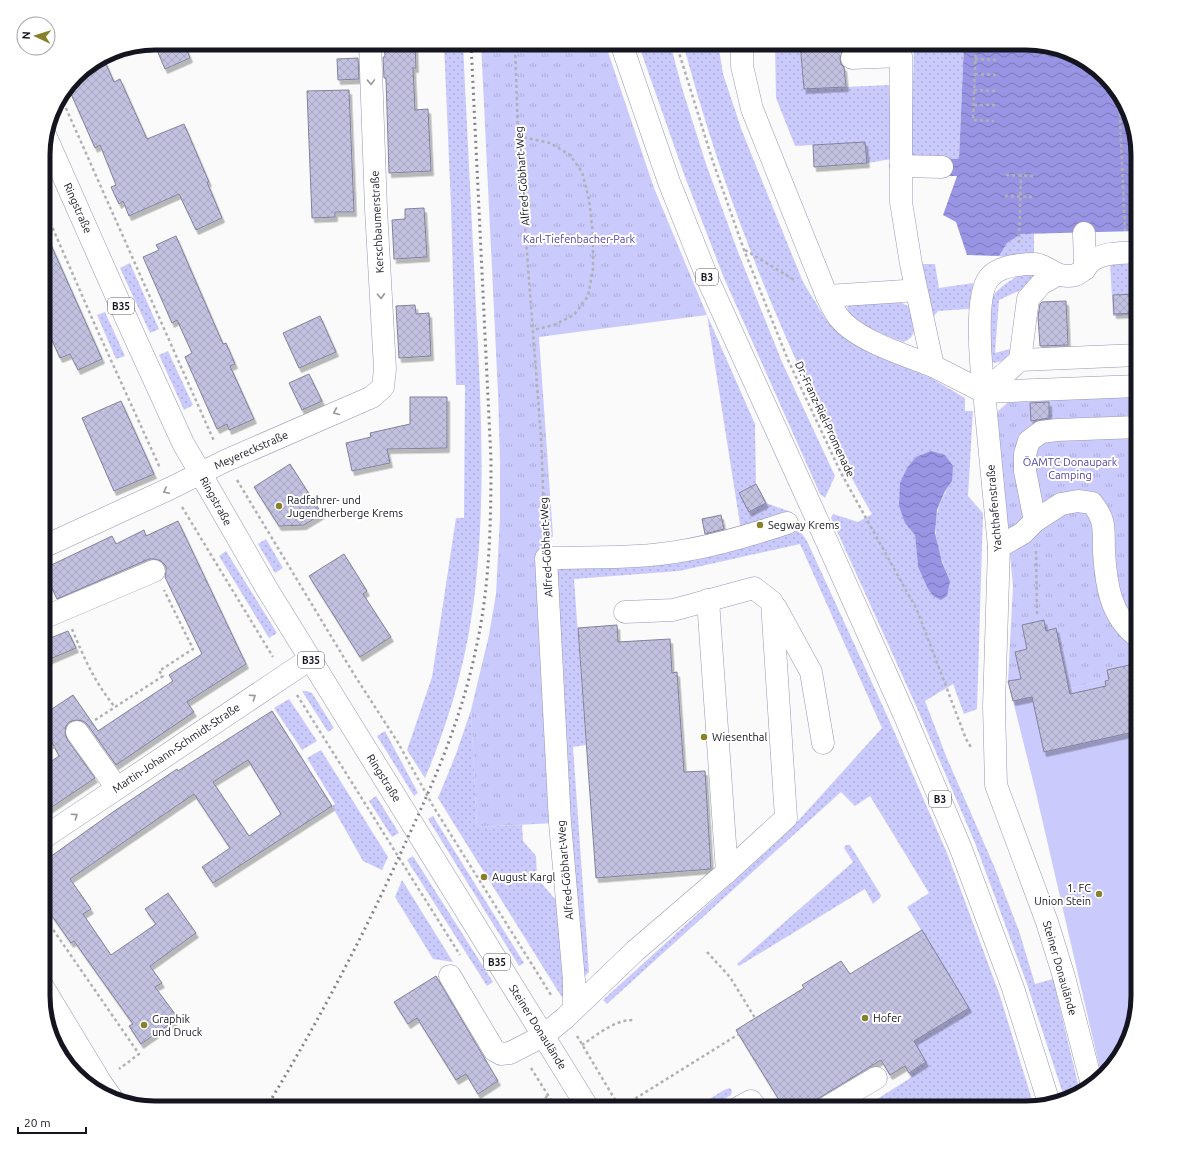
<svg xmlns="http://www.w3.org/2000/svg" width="1181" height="1151" viewBox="0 0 1181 1151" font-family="Ubuntu,sans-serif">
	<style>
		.grass { fill: url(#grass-dots); fill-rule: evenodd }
		.park { fill: url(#park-tufts) }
		.pitch { fill: #cbcafd }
		.water { fill: url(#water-waves) }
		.building { fill: url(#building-cross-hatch); stroke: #82819d; fill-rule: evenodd; filter: url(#shadow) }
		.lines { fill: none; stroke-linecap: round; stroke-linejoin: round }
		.minor-casing { stroke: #9797b4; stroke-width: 23 }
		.major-casing { stroke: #9797b4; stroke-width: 23 }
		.highway-casing { stroke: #9797b4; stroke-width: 23 }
		.path { stroke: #b1b1b5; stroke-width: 2.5; stroke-dasharray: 3 3; stroke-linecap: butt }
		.minor { stroke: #fff; stroke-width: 22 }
		.major { stroke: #fff; stroke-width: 22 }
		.highway { stroke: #fff; stroke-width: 22 }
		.rail { stroke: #838388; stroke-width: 3; stroke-dasharray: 2 4; stroke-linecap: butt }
		.oneway { stroke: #96969b }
		.poi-dot { fill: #87822a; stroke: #fff; stroke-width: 1.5 }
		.labels { text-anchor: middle; stroke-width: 4; stroke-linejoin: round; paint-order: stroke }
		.shield { fill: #fff; stroke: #5b5b63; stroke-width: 1 }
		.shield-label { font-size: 10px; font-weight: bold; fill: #151520 }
		.street-label { font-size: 11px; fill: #151520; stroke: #fff }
		.park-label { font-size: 11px; fill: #5345a3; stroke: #fff }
		.poi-label { font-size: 11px; fill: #151520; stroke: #fff; text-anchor: start }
		.rim { fill: none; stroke: #151520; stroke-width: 5 }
	</style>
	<defs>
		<pattern id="grass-dots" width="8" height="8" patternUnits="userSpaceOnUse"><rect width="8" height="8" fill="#cbcafd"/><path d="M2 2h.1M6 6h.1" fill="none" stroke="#adadd9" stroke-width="1.8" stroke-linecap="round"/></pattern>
		<pattern id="park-tufts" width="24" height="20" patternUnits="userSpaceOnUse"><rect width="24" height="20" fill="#cbcafd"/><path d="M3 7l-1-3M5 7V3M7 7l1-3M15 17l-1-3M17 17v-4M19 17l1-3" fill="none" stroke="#adadd9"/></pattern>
		<pattern id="water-waves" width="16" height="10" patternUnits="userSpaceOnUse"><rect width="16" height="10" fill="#9994e4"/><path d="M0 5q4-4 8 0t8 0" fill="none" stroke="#7c78b8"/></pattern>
		<pattern id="building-cross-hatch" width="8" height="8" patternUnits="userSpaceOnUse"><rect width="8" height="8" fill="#c2c2e0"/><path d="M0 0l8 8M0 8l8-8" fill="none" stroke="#a6a6c0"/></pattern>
		<filter id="shadow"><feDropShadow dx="2.5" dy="4.5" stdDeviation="0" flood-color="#0004"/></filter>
	</defs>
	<rect width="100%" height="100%" fill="#fafafa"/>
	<g class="grass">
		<path d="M444 43H463C467 131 472 220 476 308 481 402 486 497 475 591 468 655 450 720 425 778L407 750 432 677 456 518H464L465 385H456L451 206Z"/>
		<polygon points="638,43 670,43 682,88 706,164 738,252 782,362 835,476 825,498 820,494 724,278 685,177"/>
		<path d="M683 43H718L723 74 742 131 803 282 827 321 849 341 876 355 931 378 965 398V411H973L968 496 983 513 977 709 964 714 953 684 925 701 946 756 994 866 1019 931 1035 984 1053 979 1080 1092 1069 1100H1065L1027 984 975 843 917 708 831 518 833 514 858 522 872 514C849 476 831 435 812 395 759 282 715 164 683 43ZM952 481C927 519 934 542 950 581L927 587 918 567 915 535Z"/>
		<polygon points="914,43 964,43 959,159 911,156"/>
		<polygon points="775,45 800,46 804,89 889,85 892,159 867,163 865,142 795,146 776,98"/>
		<polygon points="1021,234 1034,234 1034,253 1009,258 999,256 1007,243"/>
		<polygon points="1138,259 1138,314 1113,316 1110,262"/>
		<polygon points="130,263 159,329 150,333 120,268"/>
		<polygon points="919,264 935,264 939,288 973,283 974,313 968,309 938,311 934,316 932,325"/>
		<path d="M1020 274H1035L1034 278 1025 288 999 300 995 353 1014 348 1011 358 995 363 991 361 987 352 991 300C996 288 1009 282 1020 274Z"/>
		<path d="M889 302 902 303 911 308C913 321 920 336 904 342 891 338 856 323 849 313 847 310 847 307 848 304Z"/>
		<polygon points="105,312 125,356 116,359 97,315"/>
		<polygon points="707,315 755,424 756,484 739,493 749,512 766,503 791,512 798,528 807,541 890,722 947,853 999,993 1034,1106 1026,1108 863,1108 912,1077 909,1073 926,1062 914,1041 969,1008 907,907 929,893 870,796 855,806 841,792 607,1004 603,1000 788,832 882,728 800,544 679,571 574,579 586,745 573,747 589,972 583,978 579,961 556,572 563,566 743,543"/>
		<polygon points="168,351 193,405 184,410 159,355"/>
		<polygon points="266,539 283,568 275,573 258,544"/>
		<polygon points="226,551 277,633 269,638 219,556"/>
		<polygon points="302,691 307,691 312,693 334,728 328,732"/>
		<polygon points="289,699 317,741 302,750 274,708"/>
		<polygon points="471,710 477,827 522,825 523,841 536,856 537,878 561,906 563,997 561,996 438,798 456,754"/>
		<polygon points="385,731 418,793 414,796 377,736"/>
		<polygon points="321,750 388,857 382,870 363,861 332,806 335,804 307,758"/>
		<polygon points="376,796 399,833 392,837 369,801"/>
		<polygon points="433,816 524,963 519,966 428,819"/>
		<polygon points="846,845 850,845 881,895 880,898 873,904 865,889 739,966 737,964 853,862 844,848"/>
		<polygon points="413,856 493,982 487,986 407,860"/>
		<polygon points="402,880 453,962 433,959 395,897"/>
		<polygon points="730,1088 732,1091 731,1095 709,1108 701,1108 703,1103 724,1090"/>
	</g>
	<g class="park">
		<polygon points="481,43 605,43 654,188 707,315 539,337 553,536 538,559 554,823 477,827 471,710 489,635 496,594 500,517 500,461 498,393"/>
		<polygon points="1138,394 1138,673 1013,701 1008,681 1013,586 997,419 998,411 1012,399"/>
	</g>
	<polygon class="pitch" points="1138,673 1138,996 1129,1039 1102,1078 1036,793 1013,701"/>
	<g class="water">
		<polygon points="964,43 1033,43 1075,54 1110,81 1130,112 1138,155 1138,231 1021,234 1007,243 999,256 967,255 956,222 943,215 957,176 942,176 942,158 959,159"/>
		<polygon points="931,451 945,455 953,466 952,481 945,491 937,510 935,533 942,562 950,581 947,596 941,600 933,596 927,587 918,567 915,535 905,523 899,506 900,483 907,468 916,457"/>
	</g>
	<g class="building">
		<polygon points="154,43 184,43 190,58 165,69"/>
		<polygon points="384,43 415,43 416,68 413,68 415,110 428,109 431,171 389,173 386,78 384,78 383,57 385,57"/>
		<polygon points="800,43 842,43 843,50 840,59 841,64 844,67 846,87 804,89"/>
		<polygon points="103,57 114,82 120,79 147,139 184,124 209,182 207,182 222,218 196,230 179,194 129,216 123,201 119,204 111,187 116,185 100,145 95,148 68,87 81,71"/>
		<polygon points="358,58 359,79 338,80 337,59"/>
		<polygon points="349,90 354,212 335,212 335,217 312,218 307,91"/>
		<polygon points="865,142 867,163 814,167 813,145"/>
		<polygon points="424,208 427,257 394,259 392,220 405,219 405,209"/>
		<polygon points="43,227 102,359 78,370 70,354 60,358 50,336 43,339"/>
		<polygon points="176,236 223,344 226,343 235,364 230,366 254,419 229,430 227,424 217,429 185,357 192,353 177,320 172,323 143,257 159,250 156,245"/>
		<polygon points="1138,294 1138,313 1114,314 1113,295"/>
		<polygon points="1066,301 1068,345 1040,346 1038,317 1040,304 1042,302"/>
		<polygon points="415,305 416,314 429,313 431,356 399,358 396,306"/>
		<polygon points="320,316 336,352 299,368 283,333"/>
		<polygon points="309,374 322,401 302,410 289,383"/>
		<polygon points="410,397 447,397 447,448 387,449 390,463 352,471 346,443 371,437 370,433 410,424"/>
		<polygon points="121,401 154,474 114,491 82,418"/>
		<polygon points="1049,402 1049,418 1031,421 1030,403"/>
		<polygon points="290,464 322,514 304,525 279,526 254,487"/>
		<polygon points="756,484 766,503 749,512 739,493"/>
		<polygon points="721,515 724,529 705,534 702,519"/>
		<polygon points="178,521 246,664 187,702 194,712 116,765 87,724 83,721 76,720 69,722 66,726 65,733 67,739 95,778 43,813 43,767 59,756 43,725 43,715 73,695 98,731 173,681 169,675 202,654 165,577 166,572 166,566 161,561 155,559 149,559 57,599 43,569 112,536 116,544 144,530 146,536"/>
		<polygon points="344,554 367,591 363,594 391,637 360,657 309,576"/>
		<polygon points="1044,620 1046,631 1056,628 1070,694 1106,686 1105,681 1109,680 1107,670 1138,663 1138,731 1044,752 1032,697 1013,701 1008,681 1021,679 1015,652 1027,649 1022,625"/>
		<polygon points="617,625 618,642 670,639 672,673 677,672 684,772 705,771 711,869 596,878 578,628"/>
		<polygon points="68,631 76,648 43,662 43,641"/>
		<path d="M272 711 332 806 213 883 202 867 230 848 194 794 70 879 91 909 83 914 111 955 156 924 145 909 168 893 196 933 150 966 162 983 155 987 178 1018 141 1044 129 1026 133 1024 74 941 71 943 43 903V862L113 812 177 769 178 771ZM248 760 281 814 249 836 213 782Z"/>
		<polygon points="922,930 969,1008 914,1041 926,1062 909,1073 905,1066 890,1075 881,1060 803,1108 784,1108 736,1030 804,988 802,985 841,961 850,974"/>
		<polygon points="436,976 498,1081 478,1094 466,1074 456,1080 417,1018 408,1024 394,1002"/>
	</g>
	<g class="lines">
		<g class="minor-casing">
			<g id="minor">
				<path d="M742 43V66L752 109 827 296C830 302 833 309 837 315 854 340 905 355 933 366"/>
				<polyline points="852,58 901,56 901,202 911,264 933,366 984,392 999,547 994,706 996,785 1047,922 1064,977 1092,1085"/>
				<polyline points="901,166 942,167"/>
				<polyline points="1084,233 1085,269"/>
				<polyline points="827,296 905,291"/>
				<polyline points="1020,360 1028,299 1041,284 1057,275"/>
				<path d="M984 392C981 368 974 296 989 278 999 266 1020 264 1035 264 1047 264 1055 280 1075 275 1085 272 1086 264 1093 260 1106 252 1124 253 1138 252"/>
				<polyline points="984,392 1020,360 1138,355"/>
				<polyline points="984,392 1138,386"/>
				<polyline points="1035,521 1025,471 1025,454 1029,441 1041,432 1057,430 1138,427"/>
				<polyline points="43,547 171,488 225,461 372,397 383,387 385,369 376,209 370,43"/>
				<path d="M999 547 1023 533 1035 521 1061 504 1078 501 1092 503C1107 522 1103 530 1104 552 1106 584 1110 616 1138 637"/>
				<polyline points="708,600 727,872"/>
				<polyline points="776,608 811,672 823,743"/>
				<polyline points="43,618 154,571"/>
				<polyline points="77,732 117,788"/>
				<polyline points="43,838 310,659"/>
				<polyline points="450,976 494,1050 501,1054 510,1053 543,1036 565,1018 635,951 727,872 786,818 772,602 754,588 673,610 625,612"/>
				<polyline points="43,987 101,1083 113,1100"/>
				<path d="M574 1009V980L560 823 546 558C592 557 642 559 687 550 721 544 754 534 787 523"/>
				<polyline points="738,1108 751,1101 756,1108"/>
				<polyline points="826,1108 876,1078"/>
			</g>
		</g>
		<g class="major-casing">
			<polyline id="major" points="46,137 131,329 183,443 267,589 588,1108"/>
		</g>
		<g class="highway-casing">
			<polyline id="highway" points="621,43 669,182 709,282 810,504 904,714 961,849 1013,988 1049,1103"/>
		</g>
		<g class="path">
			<polyline points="515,43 518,136 541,437 545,536"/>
			<polyline points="676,43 713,162 744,250 788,360 841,473 917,610 966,739 972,749"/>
			<polyline points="976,43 973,120 994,121"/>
			<polyline points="976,45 1001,46"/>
			<polyline points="975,59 997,60"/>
			<polyline points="975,74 996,75"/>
			<polyline points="974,90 996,91"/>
			<polyline points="1119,96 1125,231"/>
			<polyline points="61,97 214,441"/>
			<polyline points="974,105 995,105"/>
			<polyline points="518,136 550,143 570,155 582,172 589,199 593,235 593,269 588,296 574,315 554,325 533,330"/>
			<polyline points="1006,175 1036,176"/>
			<polyline points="1005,196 1034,197"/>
			<polyline points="43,206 95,325 160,468"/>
			<polyline points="1019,243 1021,175"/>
			<polyline points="745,250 796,281"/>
			<polyline points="237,480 355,676 397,741 433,806 551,995"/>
			<polyline points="182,507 273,657"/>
			<polyline points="1036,551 1037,614"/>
			<path d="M72 629C84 658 95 683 115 707"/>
			<polyline points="297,695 460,955"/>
			<polyline points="95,720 163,676 159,671 193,649 164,590"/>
			<polyline points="43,755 59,744"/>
			<polyline points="43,915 139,1054 119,1069"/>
			<polyline points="707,952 730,977 755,1018"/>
			<polyline points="577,1036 620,1108"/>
			<path d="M582 1045C597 1035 614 1020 633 1020"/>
			<polyline points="531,1068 556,1108"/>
			<polyline points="539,1108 542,1106 548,1093"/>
			<polyline points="620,1108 739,1034"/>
		</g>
		<use href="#minor" class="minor"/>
		<use href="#major" class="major"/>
		<use href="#highway" class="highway"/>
		<path class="rail" d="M266 1108C317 1024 363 937 403 848 424 803 445 757 460 709 468 685 474 659 479 634 490 577 491 518 491 460L471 43"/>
	</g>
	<defs><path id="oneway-chevron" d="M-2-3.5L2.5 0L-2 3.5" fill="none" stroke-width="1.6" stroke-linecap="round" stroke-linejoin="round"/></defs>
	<g class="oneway">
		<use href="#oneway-chevron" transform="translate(371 82) rotate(88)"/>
		<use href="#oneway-chevron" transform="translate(381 296) rotate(87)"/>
		<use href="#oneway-chevron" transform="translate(336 412) rotate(157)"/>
		<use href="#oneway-chevron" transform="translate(166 491) rotate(155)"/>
		<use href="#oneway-chevron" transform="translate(253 697) rotate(-34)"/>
		<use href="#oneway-chevron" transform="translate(75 816) rotate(-34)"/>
	</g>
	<g class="poi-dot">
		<circle cx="279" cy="506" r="4"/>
		<circle cx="760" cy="525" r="4"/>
		<circle cx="704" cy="737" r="4"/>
		<circle cx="484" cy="877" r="4"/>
		<circle cx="1099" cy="894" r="4"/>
		<circle cx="865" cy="1018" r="4"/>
		<circle cx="144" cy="1025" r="4"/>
	</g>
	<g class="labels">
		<g class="shield">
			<rect x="696" y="269" width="22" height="16" rx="3"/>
			<rect x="108" y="298" width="26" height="16" rx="3"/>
			<rect x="298" y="652" width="26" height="16" rx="3"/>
			<rect x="929" y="791" width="22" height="16" rx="3"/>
			<rect x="484" y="954" width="26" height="16" rx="3"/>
		</g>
		<g class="shield-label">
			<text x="707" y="281">B3</text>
			<text x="121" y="310">B35</text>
			<text x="311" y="664">B35</text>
			<text x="940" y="803">B3</text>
			<text x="497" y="966">B35</text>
		</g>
		<g class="street-label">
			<text transform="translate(522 176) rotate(-94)" y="4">Alfred-Göbhart-Weg</text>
			<text transform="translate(78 208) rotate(66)" y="4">Ringstraße</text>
			<text transform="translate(377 222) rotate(-93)" y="4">Kerschbaumerstraße</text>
			<text transform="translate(825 419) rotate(65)" y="4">Dr.-Franz-Riel-Promenade</text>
			<text transform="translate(251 450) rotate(-24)" y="4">Meyereckstraße</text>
			<text transform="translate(216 501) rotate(61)" y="4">Ringstraße</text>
			<text transform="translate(994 508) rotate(-95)" y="4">Yachthafenstraße</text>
			<text transform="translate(546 547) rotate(-93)" y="4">Alfred-Göbhart-Weg</text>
			<text transform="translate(176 748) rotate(-34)" y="4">Martin-Johann-Schmidt-Straße</text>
			<text transform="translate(384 778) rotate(58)" y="4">Ringstraße</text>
			<text transform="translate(565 870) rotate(-95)" y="4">Alfred-Göbhart-Weg</text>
			<text transform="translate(1060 968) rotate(74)" y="4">Steiner Donaulände</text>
			<text transform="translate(538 1027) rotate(58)" y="4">Steiner Donaulände</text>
		</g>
		<g class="park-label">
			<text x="579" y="243">Karl-Tiefenbacher-Park</text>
			<text x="1070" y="466">ÖAMTC Donaupark<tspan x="1070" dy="13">Camping</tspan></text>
		</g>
		<g class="poi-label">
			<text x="287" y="504">Radfahrer- und<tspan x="287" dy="13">Jugendherberge Krems</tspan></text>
			<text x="768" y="529">Segway Krems</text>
			<text x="712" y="741">Wiesenthal</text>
			<text x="492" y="881">August Kargl</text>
			<text x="1091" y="892" text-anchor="end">1. FC<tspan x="1091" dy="13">Union Stein</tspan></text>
			<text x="873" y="1022">Hofer</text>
			<text x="152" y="1023">Graphik<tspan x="152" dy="13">und Druck</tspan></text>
		</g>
	</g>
	<path d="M0 0H1181V1151H0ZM155 50H1026A105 105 0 0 1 1131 155V996A105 105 0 0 1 1026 1101H155A105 105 0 0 1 50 996V155A105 105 0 0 1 155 50Z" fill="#fff" fill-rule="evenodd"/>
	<path class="rim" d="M155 50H1026A105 105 0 0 1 1131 155V996A105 105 0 0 1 1026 1101H155A105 105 0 0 1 50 996V155A105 105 0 0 1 155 50Z"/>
	<g transform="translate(36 36) rotate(274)"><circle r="19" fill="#ffffff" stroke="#a1a1a6"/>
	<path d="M0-3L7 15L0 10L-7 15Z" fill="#87822a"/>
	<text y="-6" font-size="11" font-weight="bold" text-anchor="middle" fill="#151520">N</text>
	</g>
	<path d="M18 1127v6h68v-6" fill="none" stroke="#151520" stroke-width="2"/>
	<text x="24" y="1127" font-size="12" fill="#151520" stroke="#ffffff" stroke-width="3" paint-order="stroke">20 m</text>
</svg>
